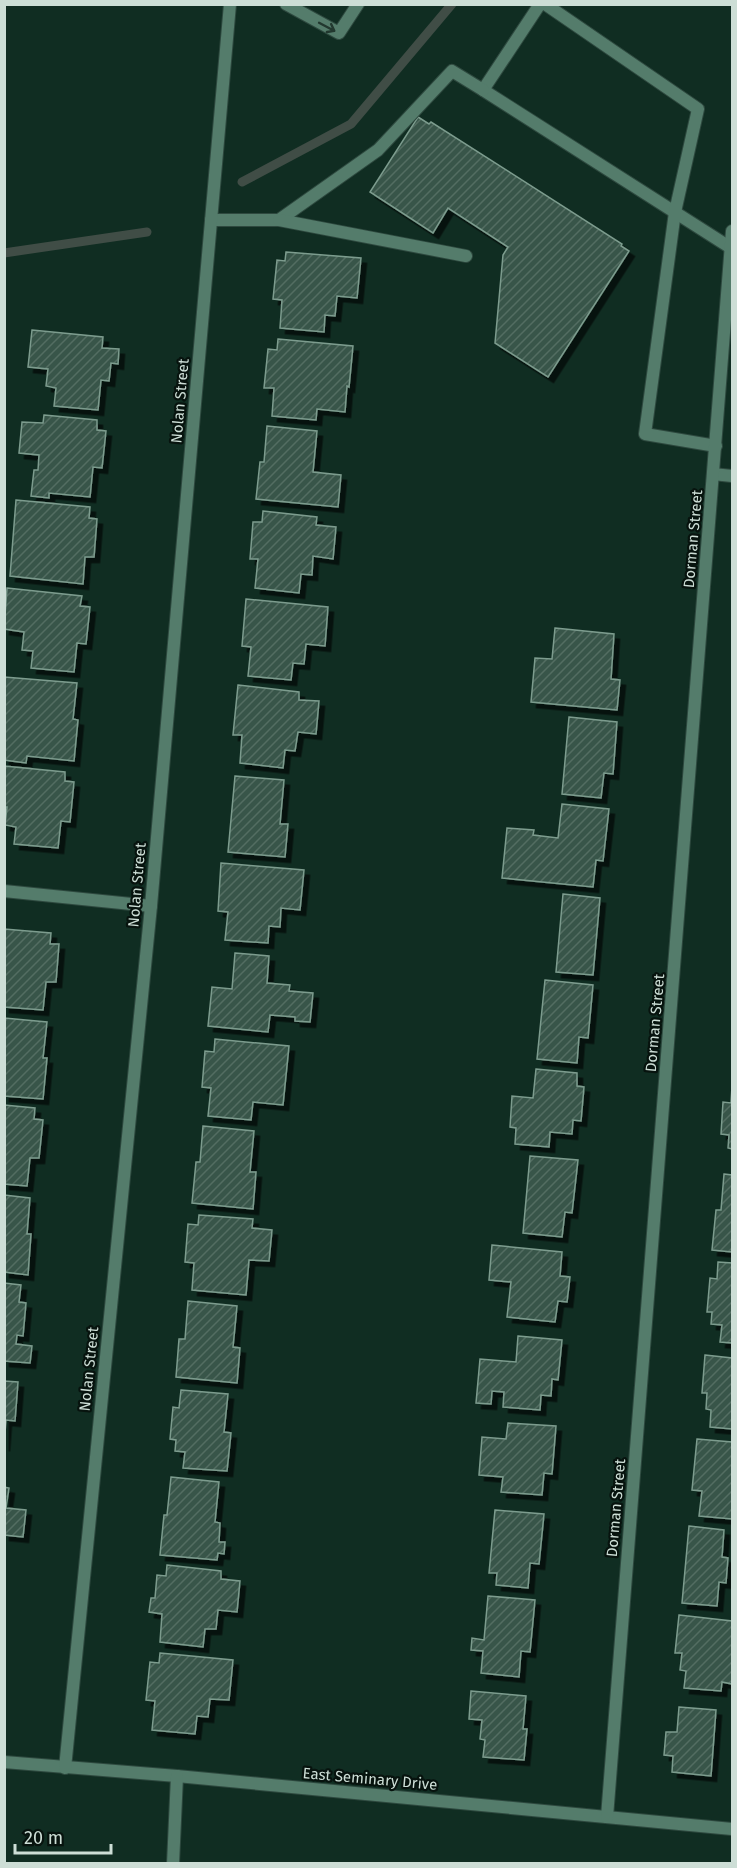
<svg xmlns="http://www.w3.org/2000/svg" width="737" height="1868" viewBox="0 0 737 1868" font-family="'Fira Sans',sans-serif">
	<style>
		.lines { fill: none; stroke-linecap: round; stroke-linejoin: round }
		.stream { stroke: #404d46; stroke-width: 9 }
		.building { fill: url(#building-hatch); stroke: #7d9c8e; stroke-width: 1.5; filter: url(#shadow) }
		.lane-casing { stroke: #2e493f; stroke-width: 14 }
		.street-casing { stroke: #2e493f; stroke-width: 14 }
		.lane { stroke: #547c6b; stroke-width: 12 }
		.street { stroke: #547c6b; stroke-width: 12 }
		.oneway { stroke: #22382f }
		.labels { text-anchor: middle; stroke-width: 4.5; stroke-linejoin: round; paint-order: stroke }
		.street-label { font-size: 15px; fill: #cdded6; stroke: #07130e }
	</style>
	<defs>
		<pattern id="building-hatch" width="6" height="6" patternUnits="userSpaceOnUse" patternTransform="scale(1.5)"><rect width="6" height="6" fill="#375549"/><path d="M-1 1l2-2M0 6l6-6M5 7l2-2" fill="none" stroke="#536d62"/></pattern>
		<filter id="shadow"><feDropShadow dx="5.5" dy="5.5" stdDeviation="0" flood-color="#0009"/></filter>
	</defs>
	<rect width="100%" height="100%" fill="#102d22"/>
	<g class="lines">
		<g class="stream">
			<polyline points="242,182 351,124 452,4"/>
			<polyline points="4,253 147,232"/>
		</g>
	</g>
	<g class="building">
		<polygon points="418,117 429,124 431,122 622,244 621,246 629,251 548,377 495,343 503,255 508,247 448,208 433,233 370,192"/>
		<polygon points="286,252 361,258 357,298 337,296 335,316 325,315 324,332 280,328 282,300 273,299 277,260 285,261"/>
		<polygon points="32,330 103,337 102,348 119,349 118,364 111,363 109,381 101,380 98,410 54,406 56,388 46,386 48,369 28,367"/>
		<polygon points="278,339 353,346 349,387 347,386 345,412 317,409 316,420 272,416 274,388 264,388 268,349 277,350"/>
		<polygon points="44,415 97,420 97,430 106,431 102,468 93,467 90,497 49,493 49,498 31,496 34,470 38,470 39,455 19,453 22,422 43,423"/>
		<polygon points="267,426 317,431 313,472 341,475 338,507 256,499 260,462 264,462"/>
		<polygon points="16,500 90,507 89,518 97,519 94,557 85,557 83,584 10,576"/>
		<polygon points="263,511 317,517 316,525 336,527 333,559 313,556 312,575 301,574 299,593 255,588 258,559 250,559 253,522 262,522"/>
		<polygon points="7,588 82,596 80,606 90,607 86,644 77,643 74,672 31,668 33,651 22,650 24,632 4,629"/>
		<polygon points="246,599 328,607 325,646 306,644 304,664 293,663 291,680 248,676 251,647 242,646"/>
		<polygon points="555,628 614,634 611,679 620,680 617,710 531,702 535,658 552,659"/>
		<polygon points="4,677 77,683 73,719 78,720 74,761 27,756 26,763 4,760"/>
		<polygon points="238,685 299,692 299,700 319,701 316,734 298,732 295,751 285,750 283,768 240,763 242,735 233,735"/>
		<polygon points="569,717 617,722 613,774 604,773 601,798 562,794"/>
		<polygon points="4,766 65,772 65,781 74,782 70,822 61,821 58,848 14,844 16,827 5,825 7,807 4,807"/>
		<polygon points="235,776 284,780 280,824 288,824 285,857 228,852"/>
		<polygon points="562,804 609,809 603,861 596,860 593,887 502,878 507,828 534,830 533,835 558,838"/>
		<polygon points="221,863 304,870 300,910 281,908 280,927 269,926 268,943 225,940 228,912 218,911"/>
		<polygon points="563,894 600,898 593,975 556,972"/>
		<polygon points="4,929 51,933 50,944 59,944 56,982 46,982 43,1010 4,1007"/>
		<polygon points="235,953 269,956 267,983 290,985 289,991 313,993 310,1022 295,1021 295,1017 270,1015 268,1032 208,1026 212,987 232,989"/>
		<polygon points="545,980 593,985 588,1038 579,1037 577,1063 537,1059"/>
		<polygon points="4,1018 47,1022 43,1058 47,1058 43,1099 4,1096"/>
		<polygon points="215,1039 289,1046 283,1105 253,1102 251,1120 208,1116 211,1088 202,1087 205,1051 214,1052"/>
		<polygon points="536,1069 577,1073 577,1086 584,1087 581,1121 573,1120 572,1134 550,1132 549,1147 515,1144 516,1128 510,1127 512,1096 533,1098"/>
		<polygon points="732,1086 732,1149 728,1148 729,1135 721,1134 723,1102 731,1103"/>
		<polygon points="4,1105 35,1108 34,1119 43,1120 39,1158 30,1158 27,1186 4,1184"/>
		<polygon points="203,1126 254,1131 250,1172 256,1172 253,1209 192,1203 196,1162 200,1162"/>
		<polygon points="530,1156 578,1160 572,1213 565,1212 562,1237 523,1233"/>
		<polygon points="724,1174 732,1175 732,1252 712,1250 716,1210 721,1210"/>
		<polygon points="4,1195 30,1198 27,1234 31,1234 28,1275 4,1272"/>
		<polygon points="199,1215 253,1219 252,1228 272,1230 269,1261 249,1260 246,1295 192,1290 194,1263 185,1262 188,1224 198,1225"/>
		<polygon points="492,1245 562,1252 560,1276 570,1277 567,1302 558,1301 555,1322 507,1317 511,1282 489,1280"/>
		<polygon points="718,1262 732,1263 732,1343 720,1342 722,1325 711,1324 712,1312 707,1312 710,1278 717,1279"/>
		<polygon points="4,1283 21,1285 19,1302 26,1303 23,1336 17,1335 16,1344 32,1346 30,1363 4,1361"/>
		<polygon points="188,1301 237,1306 233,1347 240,1348 237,1383 176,1377 179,1339 185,1339"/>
		<polygon points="518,1336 562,1340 558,1380 552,1379 551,1396 541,1395 540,1410 503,1407 504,1392 492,1391 491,1404 476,1403 480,1359 516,1362"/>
		<polygon points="705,1355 732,1358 732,1429 710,1427 711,1410 706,1409 707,1393 702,1393"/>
		<polygon points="4,1381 18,1382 15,1421 6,1420 4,1446"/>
		<polygon points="181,1390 228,1394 224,1432 231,1433 227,1471 183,1468 185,1452 175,1451 176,1440 170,1439 173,1407 179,1408"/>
		<polygon points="508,1423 556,1426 552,1474 544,1473 542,1495 501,1492 503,1477 479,1475 482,1437 506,1439"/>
		<polygon points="697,1439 732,1442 732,1519 699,1516 702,1491 692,1490"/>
		<polygon points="171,1477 219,1482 215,1522 220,1523 219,1542 225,1542 224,1554 218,1553 217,1560 160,1555 164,1515 167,1515"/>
		<polygon points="4,1487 9,1488 6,1508 26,1510 23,1537 4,1535"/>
		<polygon points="495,1510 544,1514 539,1564 530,1563 528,1588 496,1585 497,1573 489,1573"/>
		<polygon points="689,1526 724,1530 722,1557 728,1558 726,1583 719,1582 717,1606 682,1603"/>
		<polygon points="167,1565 221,1571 221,1579 240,1581 237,1612 218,1610 216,1629 205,1629 203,1647 160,1642 162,1614 149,1612 151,1598 155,1598 157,1575 166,1576"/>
		<polygon points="488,1596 535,1600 530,1652 521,1651 519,1677 481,1673 483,1651 471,1650 472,1638 484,1640"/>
		<polygon points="679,1615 732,1621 732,1684 722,1682 721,1691 684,1688 686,1671 680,1670 682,1653 675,1653"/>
		<polygon points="160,1653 233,1660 229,1700 210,1699 208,1717 197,1716 195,1734 152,1730 155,1701 146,1700 150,1662 159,1663"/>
		<polygon points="471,1691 526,1696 523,1729 527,1729 524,1760 483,1757 485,1740 480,1739 482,1720 469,1719"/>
		<polygon points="679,1707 716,1710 711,1776 672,1772 673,1756 664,1755 666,1732 677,1732"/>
	</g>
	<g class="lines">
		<g class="lane-casing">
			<g id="lane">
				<polyline points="286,4 339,33 358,4"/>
				<polyline points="540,4 483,90 731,248"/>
				<polyline points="545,4 698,109 675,212 645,434 716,446"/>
				<polyline points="211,220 279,220 378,150 452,71 483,90"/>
				<polyline points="279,220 466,256"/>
				<polyline points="713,474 732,476"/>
			</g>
		</g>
		<g class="street-casing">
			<g id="street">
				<polyline points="4,891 151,906"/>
				<polyline points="4,1762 177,1776 732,1829"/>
				<polyline points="65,1768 151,906 230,4"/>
				<polyline points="607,1817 732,231"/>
				<polyline points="173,1864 177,1776"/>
			</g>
		</g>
		<use href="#lane" class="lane"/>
		<use href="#street" class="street"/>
	</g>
	<defs><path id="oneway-shaft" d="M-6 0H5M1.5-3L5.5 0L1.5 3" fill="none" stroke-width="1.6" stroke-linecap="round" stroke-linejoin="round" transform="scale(1.5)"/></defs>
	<use class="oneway" href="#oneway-shaft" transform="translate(327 27) rotate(28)"/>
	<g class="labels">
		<g class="street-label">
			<text transform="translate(180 401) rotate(-85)" y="5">Nolan Street</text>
			<text transform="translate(693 539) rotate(-85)" y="5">Dorman Street</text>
			<text transform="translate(137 885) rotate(-85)" y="5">Nolan Street</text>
			<text transform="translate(655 1023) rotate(-85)" y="5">Dorman Street</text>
			<text transform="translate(89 1369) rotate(-84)" y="5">Nolan Street</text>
			<text transform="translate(616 1508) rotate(-85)" y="5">Dorman Street</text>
			<text transform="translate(370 1779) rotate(5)" y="5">East Seminary Drive</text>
		</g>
	</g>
	<rect width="737" height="1868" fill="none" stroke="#cdded6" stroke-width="12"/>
	<path d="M15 1844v9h96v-9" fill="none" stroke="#cdded6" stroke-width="3"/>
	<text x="24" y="1844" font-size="18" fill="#cdded6" stroke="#07130e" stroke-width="4.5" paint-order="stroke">20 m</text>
</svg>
